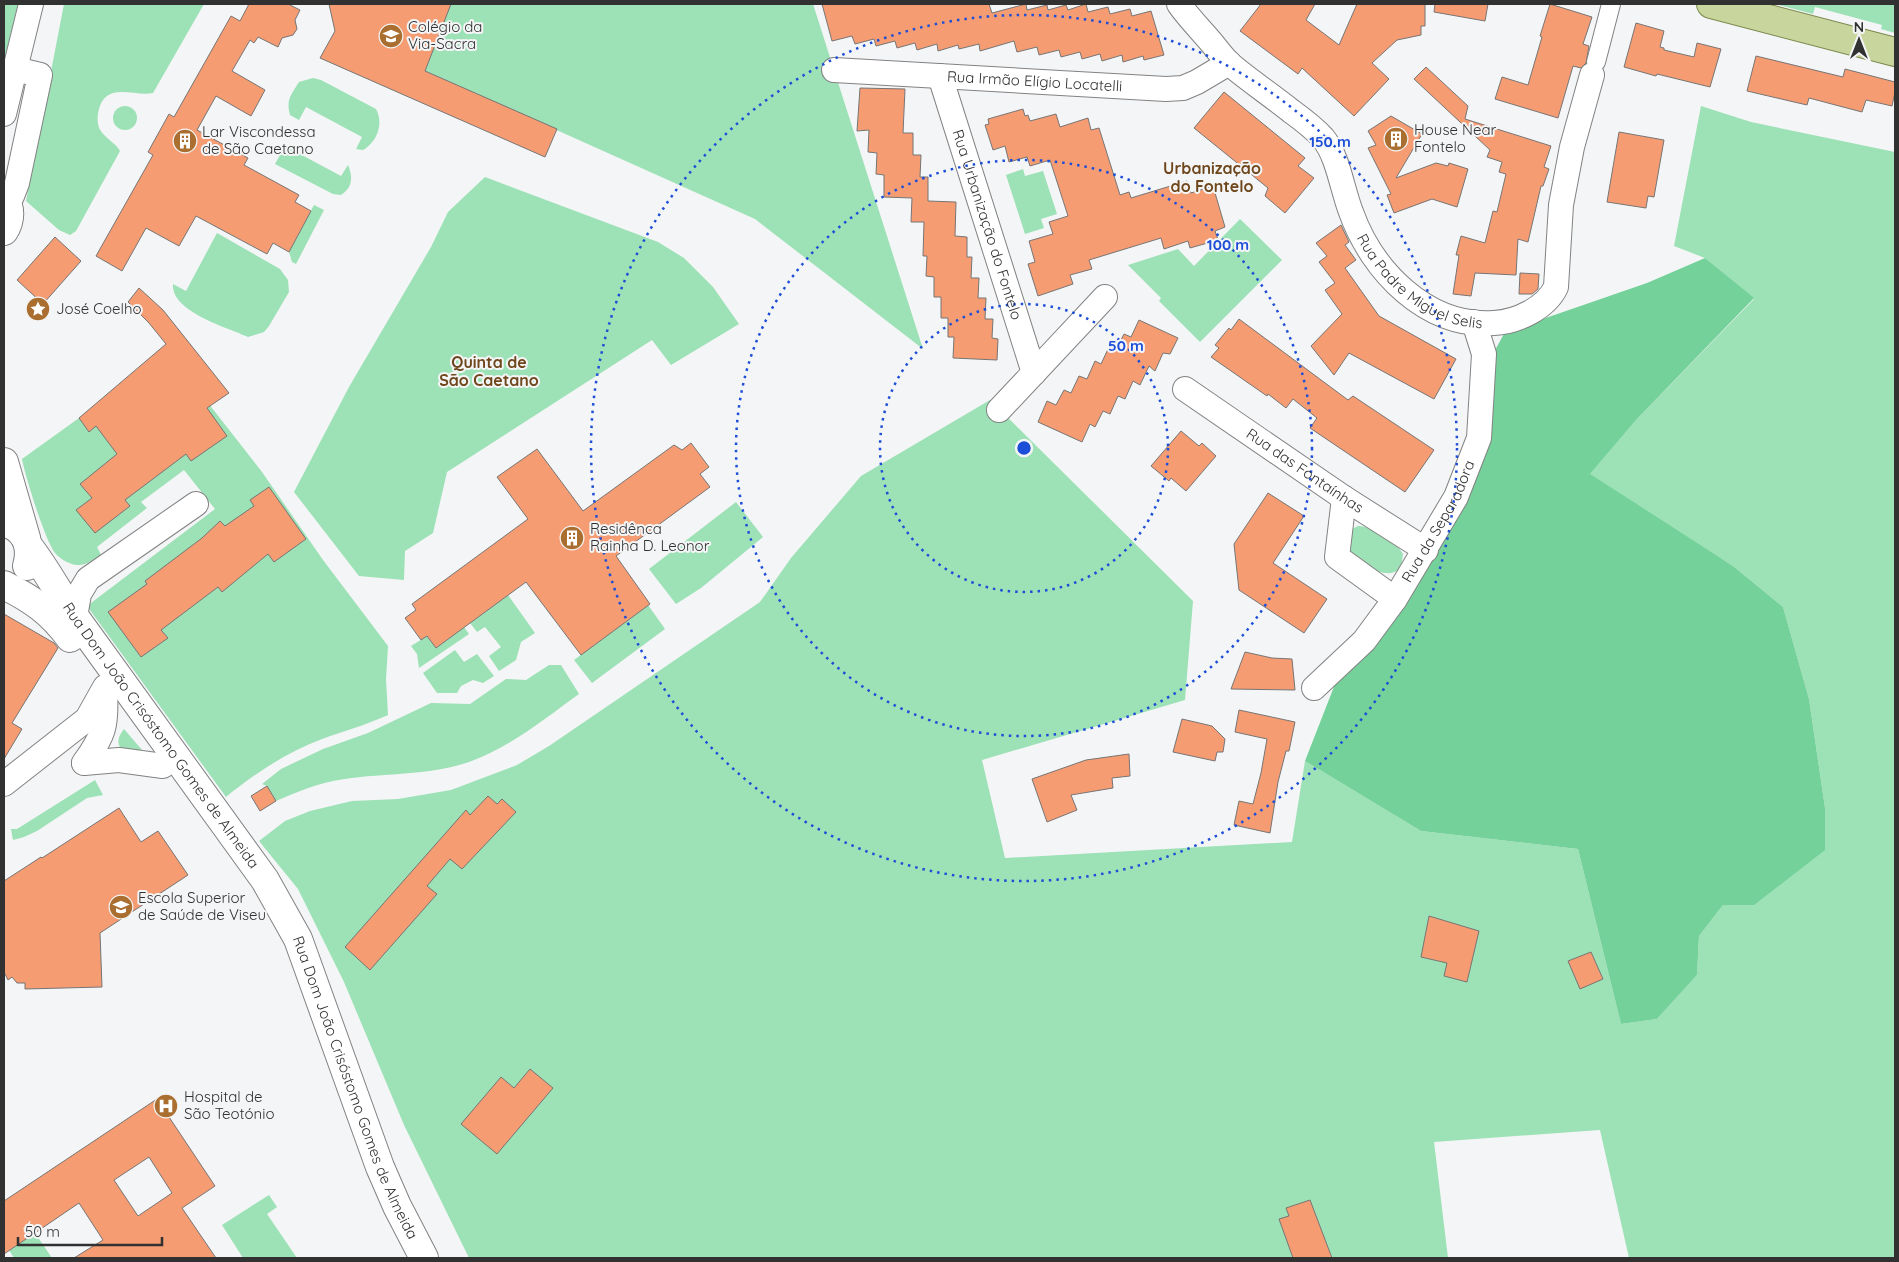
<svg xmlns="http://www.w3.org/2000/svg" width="1899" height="1262" viewBox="0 0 1899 1262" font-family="Quicksand,sans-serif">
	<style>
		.green { fill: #9de1b6 }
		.forest { fill: #73d199 }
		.building { fill: #f59c72; stroke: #777575; fill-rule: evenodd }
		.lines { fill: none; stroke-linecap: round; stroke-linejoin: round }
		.pedestrian-casing { stroke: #828283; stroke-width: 20 }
		.minor-casing { stroke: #828283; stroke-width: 26 }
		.tertiary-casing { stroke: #828283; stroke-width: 30 }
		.primary-casing { stroke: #7c894c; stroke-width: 30 }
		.pedestrian { stroke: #fff; stroke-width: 18 }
		.minor { stroke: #fff; stroke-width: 24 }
		.tertiary { stroke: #fff; stroke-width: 28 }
		.primary { stroke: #c8d59d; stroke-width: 28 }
		.ring { fill: none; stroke: #1d4ed8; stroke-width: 2.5; stroke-dasharray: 2.5 5 }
		.labels { text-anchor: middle; stroke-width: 4; stroke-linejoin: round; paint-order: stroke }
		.poi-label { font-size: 15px; fill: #313131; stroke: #f4f5f6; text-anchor: start }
		.street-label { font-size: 15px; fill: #313131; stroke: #f4f5f6 }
		.neighbourhood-label { font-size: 16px; font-weight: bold; fill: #6f471c; stroke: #f4f5f6 }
		.centre { fill: #1d4ed8; stroke: #f4f5f6; stroke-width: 2.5 }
		.ring-label { font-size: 15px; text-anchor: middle; font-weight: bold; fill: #1d4ed8; stroke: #f4f5f6; stroke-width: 4; stroke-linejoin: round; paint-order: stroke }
	</style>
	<rect width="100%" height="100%" fill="#f4f5f6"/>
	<g class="green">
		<polygon points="4,4 18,4 4,61"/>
		<path d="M64 4H204L153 93C134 97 107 81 99 109 97 115 97 122 99 128 104 138 115 142 120 151L76 231 70 235 59 230 26 201Z"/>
		<polygon points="448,4 813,4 923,349 755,219 425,71 444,21"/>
		<polygon points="1775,4 1895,4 1895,33 1881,29 1882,25 1815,7 1813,14"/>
		<path d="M313 78 321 80 376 109C384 124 377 142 363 150L356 149 362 137 306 107 299 120 290 115C286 99 291 95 299 82Z"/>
		<circle cx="125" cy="118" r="12"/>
		<polygon points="1701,106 1751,122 1895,152 1895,1258 1629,1258 1600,1130 1434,1142 1448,1258 469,1258 404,1125 344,982 298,889 259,841 285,821 310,811 352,801 398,799 451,790 517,765 549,746 760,602 791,558 861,476 990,400 1193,601 1185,700 982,760 1005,858 1292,842 1305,761 1421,831 1578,849 1621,1024 1657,1019 1697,975 1699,936 1723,905 1754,905 1825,808 1809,699 1783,607 1733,566 1589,475 1637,419 1754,299 1705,258 1674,246"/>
		<path d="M285 146 341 176 348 165C353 177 353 187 341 195L333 194 275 164Z"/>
		<polygon points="1023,169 1025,176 1043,171 1057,214 1041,219 1044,228 1025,234 1006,175"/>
		<polygon points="485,177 658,242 684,258 713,287 739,324 671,365 652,340 447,472 433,533 405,551 404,580 359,576 294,492 349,387 431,247 448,212"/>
		<polygon points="314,205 324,210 296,264 292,262 289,252"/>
		<polygon points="1240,219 1282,260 1200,342 1159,301 1161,298 1128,265 1178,249 1194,266"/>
		<path d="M217 233 280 269 288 280 289 292 269 326 264 332 248 337C227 327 171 312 173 284L186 291Z"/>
		<path d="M176 362 262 472 323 560 388 646 386 679 388 715C366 725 344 731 322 739 287 752 254 774 226 797L87 606 215 509 184 470 141 502 147 508 97 547 101 555C94 559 86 566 77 565 71 565 60 559 56 554 46 544 25 475 22 459L79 418 122 383Z"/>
		<polygon points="736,502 763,537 701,588 676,604 649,569"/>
		<path d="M1358 526C1369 525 1398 543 1403 554L1401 568C1384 583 1365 562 1350 553L1348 549 1352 529Z"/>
		<polygon points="508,595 535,633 521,642 516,660 499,671 489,656 501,647 485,627 477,632 470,623"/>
		<polygon points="648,605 665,629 592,683 574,660"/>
		<polygon points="464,627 469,634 419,668 417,654 411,646 427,636 436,648"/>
		<polygon points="455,650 464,662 477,654 494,676 483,683 473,680 461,686 457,693 437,693 423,673"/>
		<path d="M549 665H561L579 694C544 719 511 747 469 762 426 777 378 772 333 781 313 785 295 793 276 801L267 786 262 784 281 769 323 749 368 733 431 703 470 704 506 679 526 680Z"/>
		<path d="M124 729 142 750 134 754 122 751C116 742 118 737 124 729Z"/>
		<polygon points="95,780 103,795 87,798 37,831 24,837 13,840 11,829 17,829"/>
		<polygon points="269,1195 277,1207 267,1214 297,1258 243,1258 222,1225"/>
		<polygon points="35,1233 52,1258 14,1258 9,1250"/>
	</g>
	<polygon class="forest" points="1705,258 1754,298 1637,419 1590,474 1733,566 1783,607 1809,699 1825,808 1825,850 1754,905 1723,905 1699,936 1697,975 1657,1019 1621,1024 1578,849 1421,831 1305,761 1337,679 1439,543 1494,352 1505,332 1647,283"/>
	<g class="building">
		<polygon points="249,4 288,4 300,10 295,20 297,29 293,35 282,38 278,47 258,37 254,43 250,40 232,71 265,90 251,116 216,96 197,130 248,158 244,165 299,195 295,202 311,211 289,252 273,243 267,254 196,216 179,246 146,228 122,271 96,256 153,155 148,152 169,114 174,117 231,16 240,21"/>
		<polygon points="329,4 451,4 425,71 557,129 545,157 320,58 335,31"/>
		<polygon points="822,4 989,4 992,13 1026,4 1027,10 1047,5 1048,10 1066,5 1068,10 1086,4 1088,12 1108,7 1110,14 1130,9 1132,16 1151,11 1164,55 1144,60 1143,56 1123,62 1122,55 1102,61 1100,54 1082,59 1080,52 1061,57 1059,50 1039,55 1037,47 1017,52 1014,41 980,51 979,44 959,49 958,45 938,51 937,44 917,50 915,43 897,48 895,41 876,46 874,39 855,44 852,36 832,41"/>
		<polygon points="1261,4 1315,4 1306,20 1339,45 1357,4 1425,4 1425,26 1421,26 1421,35 1397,40 1372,63 1389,79 1354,116 1302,68 1298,74 1240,31"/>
		<polygon points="1435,4 1488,4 1485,21 1434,12"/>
		<polygon points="1550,4 1592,17 1583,44 1589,46 1586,63 1581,68 1573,66 1558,118 1495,99 1502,77 1528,85 1542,37 1540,36"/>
		<polygon points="1636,23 1664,31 1660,47 1664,48 1664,50 1694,57 1697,43 1721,49 1710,87 1657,74 1656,76 1624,67"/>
		<polygon points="1756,56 1843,77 1845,69 1895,82 1895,92 1892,106 1866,100 1862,112 1809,98 1807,105 1747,91"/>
		<polygon points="1426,67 1468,106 1465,119 1551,146 1544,167 1549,169 1543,186 1541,186 1528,242 1518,239 1516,275 1475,273 1471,296 1453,294 1459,255 1456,255 1461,236 1485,243 1493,211 1497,212 1506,174 1499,172 1502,162 1487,157 1490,150 1414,79"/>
		<polygon points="860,88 905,89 903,133 913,133 913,155 921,155 920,177 928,177 928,201 956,202 955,236 967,237 967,257 972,257 971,278 979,278 978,298 986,298 985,319 993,319 992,338 998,339 997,360 953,358 954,337 948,337 948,318 941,318 941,297 934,297 934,277 926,276 927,256 923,256 924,222 911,222 912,198 884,197 884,175 876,174 877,153 868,152 869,130 857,131"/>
		<polygon points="1224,92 1305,158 1298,166 1314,178 1285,213 1265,196 1268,188 1194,128"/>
		<polygon points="1023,109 1025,116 1028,115 1030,121 1056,114 1060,127 1088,118 1091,130 1099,128 1120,195 1129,192 1131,198 1187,181 1191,193 1213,186 1225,227 1215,231 1218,240 1190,248 1188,241 1164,249 1161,238 1089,260 1092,269 1070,275 1073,284 1038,296 1028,264 1035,262 1029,241 1053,234 1049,222 1068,216 1050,160 1030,166 1027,157 1009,162 1005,146 993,150 985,125 989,124 988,119"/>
		<polygon points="1391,116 1422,134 1396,178 1436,163 1448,166 1449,163 1468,169 1457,207 1432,199 1394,213 1387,195 1391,194 1368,148 1376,145 1368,131"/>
		<polygon points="1619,132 1664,140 1654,197 1648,196 1646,208 1607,202"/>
		<polygon points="1341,225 1349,242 1345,245 1356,260 1345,268 1379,316 1456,359 1434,399 1349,353 1334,375 1311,346 1342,314 1325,290 1335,283 1319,262 1327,256 1316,243"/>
		<polygon points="55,237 81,261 43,304 17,280"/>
		<polygon points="1520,273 1539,274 1538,289 1532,294 1519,294"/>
		<polygon points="139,288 163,310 229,393 207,408 227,436 191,461 186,454 125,500 130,506 95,533 76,510 92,498 80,484 117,454 96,426 89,432 79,418 166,344 149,323 128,302"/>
		<polygon points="1239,319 1348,400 1353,396 1434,450 1405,492 1310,428 1317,418 1293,399 1286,408 1268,394 1267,396 1211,357 1219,348 1215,345 1229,328 1231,330"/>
		<polygon points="1139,320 1178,338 1170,354 1163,353 1155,371 1149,366 1140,385 1133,381 1125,399 1118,396 1110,414 1103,411 1095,427 1090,424 1082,442 1038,422 1047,401 1056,405 1064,390 1071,393 1079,376 1087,379 1095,361 1101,364 1109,347 1116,350 1124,334 1131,337"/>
		<polygon points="1181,431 1199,446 1202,443 1216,456 1186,491 1171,478 1169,481 1151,466"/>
		<polygon points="691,443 709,467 700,474 710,487 616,556 650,604 581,655 526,582 436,648 427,636 421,640 405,618 416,610 412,604 528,519 497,477 537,449 583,511 674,445 682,450"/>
		<polygon points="269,487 306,539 274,562 268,554 222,592 218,587 161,630 168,638 141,657 108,612 147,584 145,581 202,538 220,521 225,526 254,506 250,500"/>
		<polygon points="1268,493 1304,516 1273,563 1327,599 1304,633 1239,590 1234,544"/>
		<polygon points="4,614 54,643 58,648 12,723 22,729 4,759"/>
		<polygon points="1245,652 1272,658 1292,659 1295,690 1231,689"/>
		<polygon points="1239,710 1295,722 1289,751 1286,751 1278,782 1270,833 1234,825 1239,801 1253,804 1261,773 1267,739 1235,732"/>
		<polygon points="1182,719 1212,726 1225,739 1223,752 1217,752 1215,761 1173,752"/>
		<polygon points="1129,754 1130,776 1112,778 1113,788 1071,795 1077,810 1047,822 1032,779 1086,760"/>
		<polygon points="267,786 276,801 260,811 251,796"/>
		<polygon points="488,796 497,804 502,799 516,812 462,869 450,859 427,886 437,894 370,970 345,947 466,810 470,815"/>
		<polygon points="119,808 141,842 158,831 188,875 100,933 102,987 25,989 25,983 17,983 12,977 8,980 4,972 4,881 41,857 42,858"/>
		<polygon points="1429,916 1479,931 1467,982 1444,976 1447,963 1421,957"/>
		<polygon points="1591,952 1603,979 1580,989 1568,961"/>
		<polygon points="530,1069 553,1088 497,1154 461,1124 501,1077 514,1088"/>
		<path d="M157 1099 215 1186 182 1208 216 1258H74L103 1240 79 1203 4 1254V1201ZM149 1157 172 1193 138 1216 114 1180Z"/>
		<polygon points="1310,1200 1332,1258 1293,1258 1279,1219 1289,1216 1286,1208"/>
	</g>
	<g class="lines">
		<g class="pedestrian-casing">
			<polyline id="pedestrian" points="1596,62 1611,4"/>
		</g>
		<g class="minor-casing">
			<g id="minor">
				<path id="s1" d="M1179 4C1188 17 1200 29 1211 42 1217 49 1223 58 1231 65 1250 81 1271 95 1291 111 1302 119 1314 128 1323 138 1338 156 1342 189 1351 212 1372 271 1427 328 1494 323 1517 322 1546 308 1556 287L1561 205 1572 147 1592 75"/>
				<path id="s2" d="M834 70 1166 89 1183 88 1197 82 1229 63"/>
				<path id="s3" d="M940 76 1034 373"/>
				<polyline points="4,114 31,4"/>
				<polyline points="7,201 12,196 17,183 40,75 15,69"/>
				<path id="s4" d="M1185 389 1344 498 1426 550"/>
				<polyline points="999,410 1105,297"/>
				<polyline points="1344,498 1337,557 1395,599"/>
				<polyline points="75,617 79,594 88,579 196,504"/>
				<path id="s5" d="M1314 688 1364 641 1395 599 1456 497 1479 438 1484 354 1474 322"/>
				<path d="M84 763C104 735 107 726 105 691"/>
				<polyline points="84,763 119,760 163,766"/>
				<polyline points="4,784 87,719 105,687"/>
			</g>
		</g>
		<g class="tertiary-casing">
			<g id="tertiary">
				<path d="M4 197C11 208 11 220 4 231"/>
				<polyline points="4,462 26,538"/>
				<path d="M4 522C24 528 33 545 27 566"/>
				<path id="s6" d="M29 547C47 570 60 596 77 620L265 880 298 939 380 1167 397 1206 424 1258"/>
				<path d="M4 585C32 599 51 612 70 638"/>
			</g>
		</g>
		<g class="primary-casing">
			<polyline id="primary" points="1711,4 1895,52"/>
		</g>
		<use href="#pedestrian" class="pedestrian"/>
		<use href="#minor" class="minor"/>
		<use href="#tertiary" class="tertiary"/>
		<use href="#primary" class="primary"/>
	</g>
	<g class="ring">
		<circle cx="1024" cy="448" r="144"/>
		<circle cx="1024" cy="448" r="288"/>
		<circle cx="1024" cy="448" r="433"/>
	</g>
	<defs>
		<g id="school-disc" transform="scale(1.25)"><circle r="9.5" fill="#aa6f30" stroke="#f4f5f6"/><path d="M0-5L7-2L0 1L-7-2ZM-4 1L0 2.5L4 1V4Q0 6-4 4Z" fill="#fff"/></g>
		<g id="building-disc" transform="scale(1.25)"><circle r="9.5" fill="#aa6f30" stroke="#f4f5f6"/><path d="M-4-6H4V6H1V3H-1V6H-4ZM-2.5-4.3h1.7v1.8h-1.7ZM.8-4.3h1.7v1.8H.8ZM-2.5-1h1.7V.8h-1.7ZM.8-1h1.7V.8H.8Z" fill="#fff"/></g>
		<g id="sight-disc" transform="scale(1.25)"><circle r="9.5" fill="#aa6f30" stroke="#f4f5f6"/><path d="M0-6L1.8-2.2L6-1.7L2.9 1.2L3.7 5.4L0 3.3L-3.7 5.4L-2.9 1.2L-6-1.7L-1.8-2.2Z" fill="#fff"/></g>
		<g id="university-disc" transform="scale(1.25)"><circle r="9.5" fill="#aa6f30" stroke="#f4f5f6"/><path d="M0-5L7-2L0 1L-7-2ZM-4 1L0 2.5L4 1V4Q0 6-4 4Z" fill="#fff"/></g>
		<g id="hospital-disc" transform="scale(1.25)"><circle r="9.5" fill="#aa6f30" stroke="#f4f5f6"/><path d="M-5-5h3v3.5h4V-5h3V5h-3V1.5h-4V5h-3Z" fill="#fff"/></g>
	</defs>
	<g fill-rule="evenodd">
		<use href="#school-disc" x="391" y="36"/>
		<use href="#building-disc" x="1396" y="139"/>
		<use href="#building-disc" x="185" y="141"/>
		<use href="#sight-disc" x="38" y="309"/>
		<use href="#building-disc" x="572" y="538"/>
		<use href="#university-disc" x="121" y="907"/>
		<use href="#hospital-disc" x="166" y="1106"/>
	</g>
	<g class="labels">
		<g class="poi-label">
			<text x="408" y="32">Colégio da<tspan x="408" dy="17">Via-Sacra</tspan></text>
			<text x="1414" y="135">House Near<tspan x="1414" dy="17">Fontelo</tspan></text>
			<text x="202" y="137">Lar Viscondessa<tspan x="202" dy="17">de São Caetano</tspan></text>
			<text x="56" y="314">José Coelho</text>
			<text x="590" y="534">Residênca<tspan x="590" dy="17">Rainha D. Leonor</tspan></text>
			<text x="138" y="903">Escola Superior<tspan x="138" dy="17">de Saúde de Viseu</tspan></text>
			<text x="184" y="1102">Hospital de<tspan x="184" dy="17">São Teotónio</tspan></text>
		</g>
		<g class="street-label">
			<text dy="5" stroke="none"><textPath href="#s2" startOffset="201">Rua Irmão Elígio Locatelli</textPath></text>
			<text dy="5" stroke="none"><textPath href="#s3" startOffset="156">Rua Urbanização do Fontelo</textPath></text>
			<text dy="5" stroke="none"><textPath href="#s1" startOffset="381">Rua Padre Miguel Selis</textPath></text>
			<text dy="5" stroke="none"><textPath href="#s4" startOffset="145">Rua das Fontaínhas</textPath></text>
			<text dy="5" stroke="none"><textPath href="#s5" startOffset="210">Rua da Separadora</textPath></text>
			<text dy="5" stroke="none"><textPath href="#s6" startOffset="230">Rua Dom João Crisóstomo Gomes de Almeida</textPath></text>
			<text dy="5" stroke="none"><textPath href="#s6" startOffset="635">Rua Dom João Crisóstomo Gomes de Almeida</textPath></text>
		</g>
		<g class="neighbourhood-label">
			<text x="1212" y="174">Urbanização<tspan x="1212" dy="18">do Fontelo</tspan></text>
			<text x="489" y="368">Quinta de<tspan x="489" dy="18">São Caetano</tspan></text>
		</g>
	</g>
	<circle cx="1024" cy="448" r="8" class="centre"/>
	<g class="ring-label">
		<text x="1330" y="147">150 m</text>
		<text x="1228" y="250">100 m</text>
		<text x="1126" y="351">50 m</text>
	</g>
	<rect width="1899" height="1262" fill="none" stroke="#313131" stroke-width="10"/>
	<g transform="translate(1859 40)" stroke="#f4f5f6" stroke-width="4" paint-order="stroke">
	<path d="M0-4L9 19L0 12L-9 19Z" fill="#313131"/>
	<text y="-8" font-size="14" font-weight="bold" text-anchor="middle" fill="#313131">N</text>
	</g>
	<path d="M18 1237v8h144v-8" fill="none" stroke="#313131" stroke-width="2.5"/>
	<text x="25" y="1237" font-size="15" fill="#313131" stroke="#f4f5f6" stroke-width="4" paint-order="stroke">50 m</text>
</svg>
